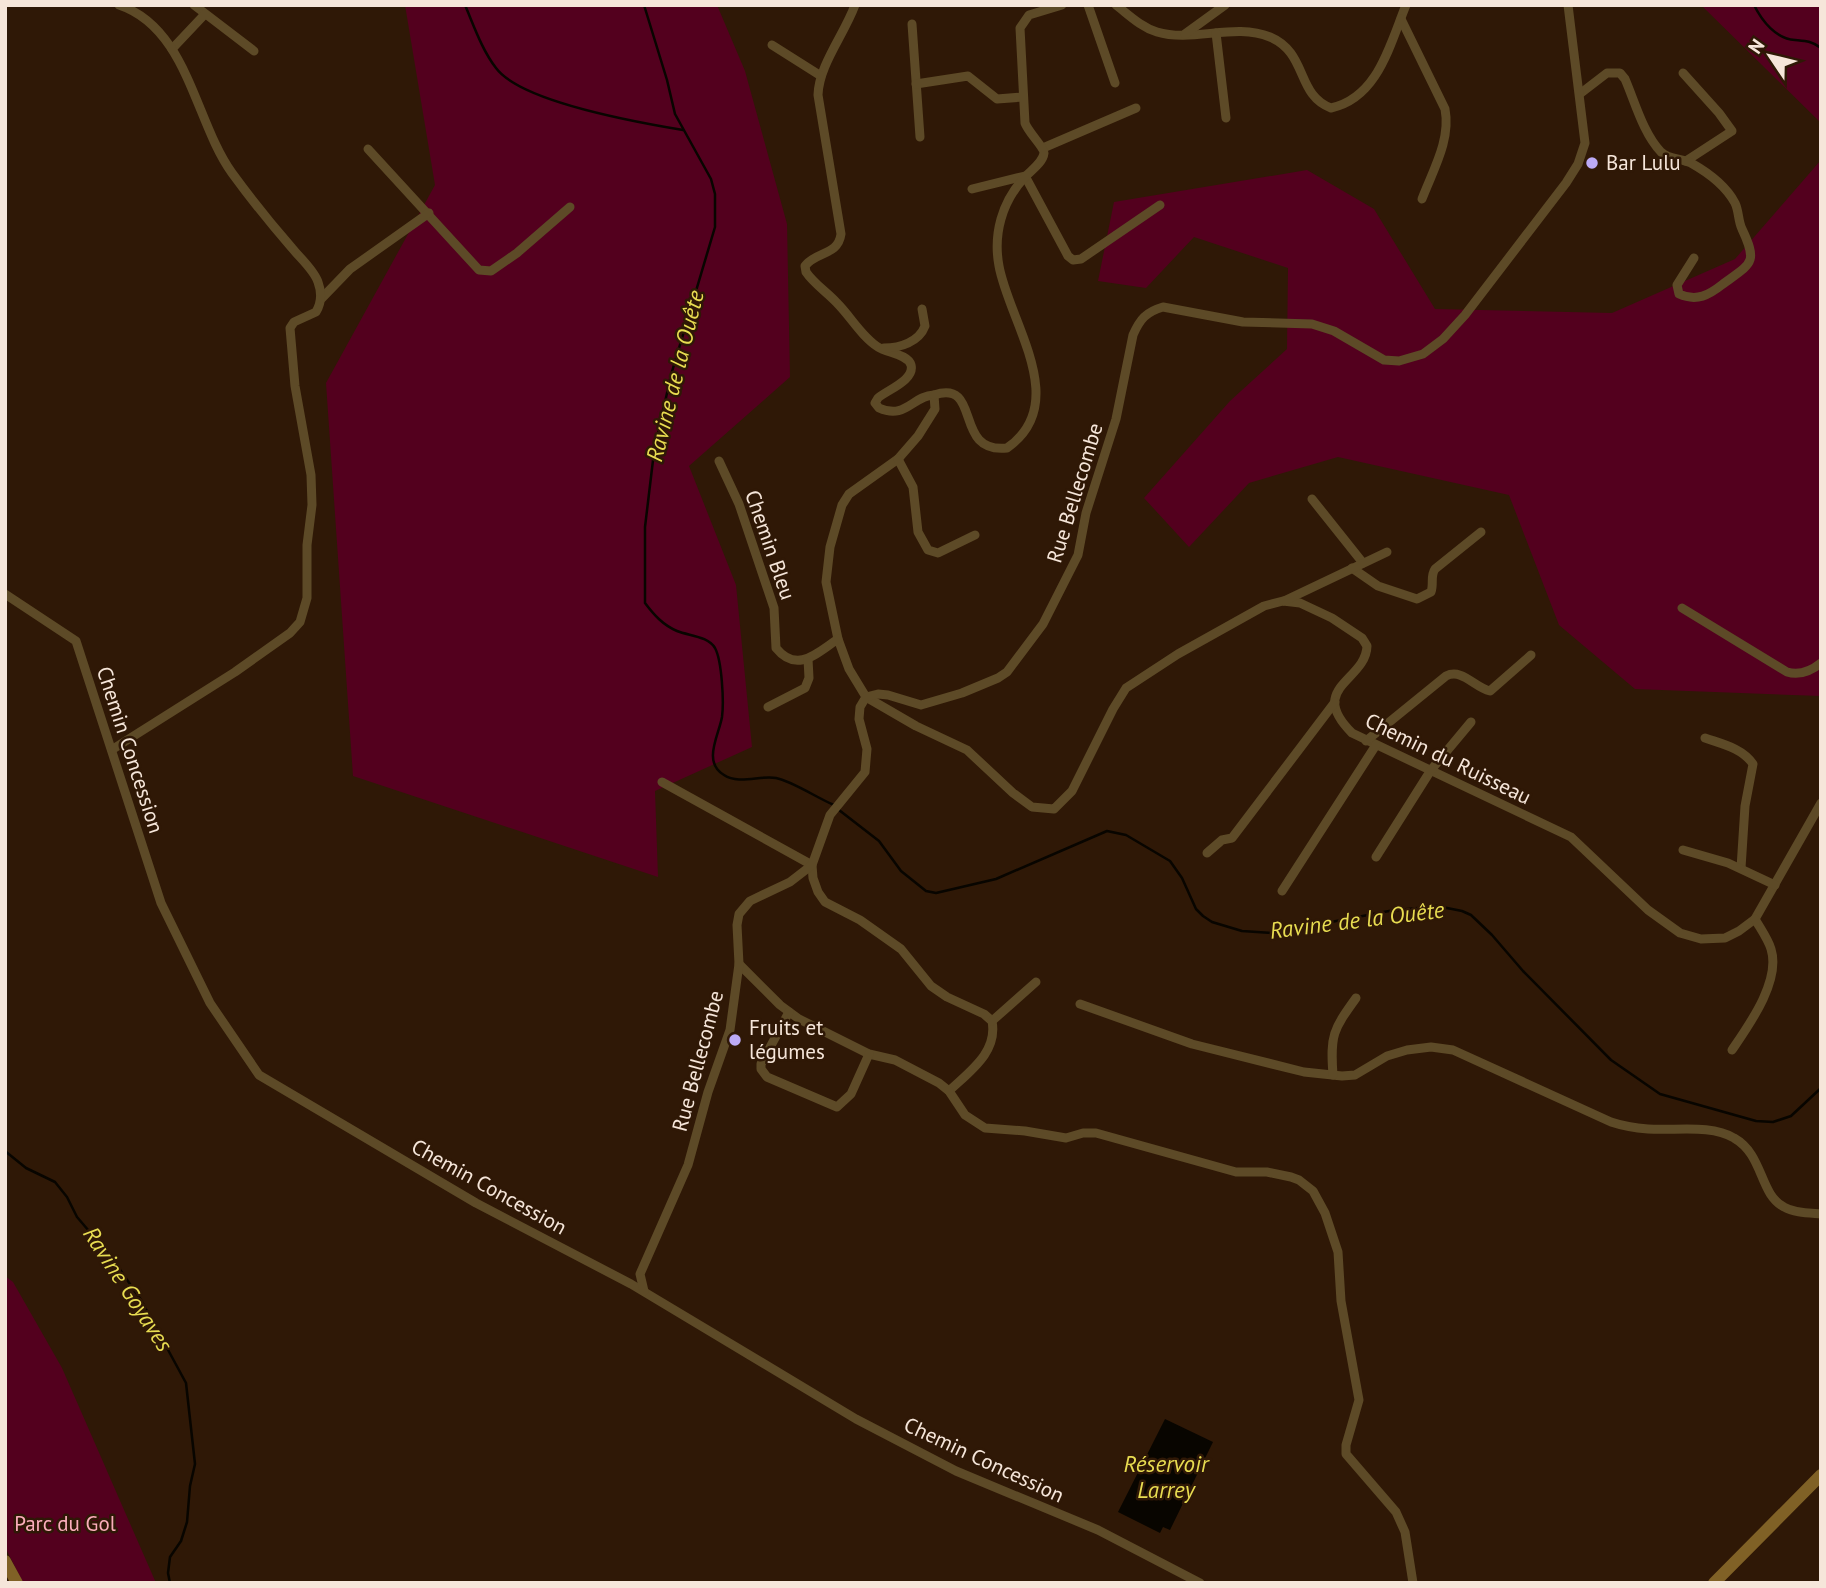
<svg xmlns="http://www.w3.org/2000/svg" width="1826" height="1588" viewBox="0 0 1826 1588" font-family="'PT Sans',sans-serif">
	<style>
		.green { fill: #53001e }
		.water { fill: #080500 }
		.lines { fill: none; stroke-linecap: round; stroke-linejoin: round }
		.stream { stroke: #080500; stroke-width: 2.5 }
		.street { stroke: #5d4a27; stroke-width: 9 }
		.secondary { stroke: #806126; stroke-width: 12 }
		.poi-dot { fill: #bcaaf5; stroke: #2f1806; stroke-width: 2.5 }
		.labels { text-anchor: middle; stroke-width: 5; stroke-linejoin: round; paint-order: stroke }
		.poi-label { font-size: 21px; fill: #f6e6da; stroke: #2f1806; text-anchor: start }
		.street-label { font-size: 21px; fill: #f6e6da; stroke: #2f1806 }
		.park-label { font-size: 21px; fill: #fbadbb; stroke: #2f1806 }
		.water-label { font-size: 23px; font-style: italic; fill: #e8dc51; stroke: #2f1806 }
	</style>
	<rect width="100%" height="100%" fill="#2f1806"/>
	<g class="green">
		<polygon points="405,5 717,5 745,71 787,224 790,377 689,466 736,585 752,747 655,791 658,877 353,776 326,383 435,185"/>
		<polygon points="1701,5 1821,5 1821,123"/>
		<polygon points="1821,160 1821,696 1635,689 1559,625 1509,495 1338,457 1249,483 1189,547 1144,498 1230,401 1287,349 1288,268 1194,237 1146,288 1098,281 1114,202 1307,170 1374,209 1435,309 1612,313 1735,259"/>
		<polygon points="5,1276 13,1282 62,1368 156,1583 23,1583 5,1547"/>
	</g>
	<polygon class="water" points="1165,1419 1213,1442 1170,1530 1163,1527 1160,1533 1118,1512"/>
	<g class="lines">
		<g class="stream">
			<path d="M465 5C474 26 482 50 496 68 521 102 641 123 683 130"/>
			<path d="M644 5 667 80 675 114 711 179 715 194V227L671 375 654 452 645 527V603C654 615 663 625 677 631 689 636 708 636 715 648 722 661 724 702 722 717 719 735 702 762 724 775 739 785 760 775 776 778 792 781 819 799 834 805"/>
			<path d="M1754 5C1762 21 1776 39 1795 40 1805 41 1812 41 1821 48"/>
			<polyline points="839,810 879,841 901,871 926,891 936,893 996,879 1107,831 1126,835 1170,861 1182,878 1196,909 1203,916 1212,922 1242,931 1273,933 1389,911 1437,906 1462,911 1471,915 1492,935 1523,971 1611,1060 1660,1094 1756,1121 1773,1122 1791,1116 1821,1088"/>
			<polyline points="5,1151 26,1168 55,1182 67,1197 77,1217 112,1258 141,1300 186,1383 195,1464 190,1486 187,1522 181,1541 170,1557 168,1573 170,1583"/>
		</g>
		<g class="street">
			<polyline points="194,5 254,51"/>
			<path d="M855 5C844 35 819 65 818 95L841 234C838 256 816 251 805 266L806 272C814 284 827 292 837 303 851 317 862 337 878 347 887 353 908 354 911 365 915 380 887 390 878 398L875 403 879 408C906 420 912 396 934 395L935 409 918 436 898 459 849 494 842 505 830 547 826 582 838 639 849 669 866 697 916 726 967 750 1013 793 1032 807 1054 809 1072 791 1113 709 1126 688 1178 654 1264 606 1283 601 1300 603 1332 618 1362 638 1367 646C1366 681 1306 687 1352 733L1571 837 1648 910 1680 933 1701 939 1725 938 1739 931 1755 919 1821 803"/>
			<polyline points="1088,5 1115,83"/>
			<path d="M1116 5C1129 15 1141 27 1157 32 1193 43 1235 22 1270 37 1308 53 1296 95 1331 108 1378 98 1390 44 1406 5"/>
			<path d="M1401 19 1445 109C1451 140 1433 170 1422 199"/>
			<polyline points="912,24 920,137"/>
			<polyline points="1216,33 1226,118"/>
			<polyline points="1185,34 1225,5"/>
			<polyline points="772,45 821,76"/>
			<polyline points="172,49 205,14"/>
			<polyline points="1683,73 1719,113 1732,131 1686,161"/>
			<polyline points="916,84 968,76 997,99 1023,97"/>
			<path d="M1581 93 1607 73H1620L1625 79C1635 102 1643 133 1661 152 1669 160 1681 158 1691 163 1707 172 1726 186 1735 203 1739 211 1738 221 1742 229 1758 263 1752 263 1723 284 1709 295 1697 302 1679 294L1677 285 1694 258"/>
			<polyline points="1043,148 1136,108"/>
			<polyline points="368,149 479,270 491,271 517,253 570,207"/>
			<polyline points="972,189 1025,176 1068,256 1073,260 1081,259 1160,205"/>
			<polyline points="322,298 350,269 429,213"/>
			<path d="M884 348C900 348 919 342 925 326L922 309"/>
			<path d="M934 395C983 379 952 454 1007 448 1072 403 1009 322 999 266 993 234 1002 202 1024 178 1030 171 1043 163 1044 153 1044 147 1028 132 1025 123L1020 28 1029 15 1062 5"/>
			<polyline points="898,459 913,487 918,532 928,550 938,553 975,535"/>
			<path d="M719 461 739 504 774 608 776 648C797 674 817 653 838 639"/>
			<polyline points="1312,499 1363,563"/>
			<path d="M1352 568 1378 586 1417 599 1431 592C1434 584 1430 576 1435 569L1481 532"/>
			<polyline points="5,594 76,641 161,903 210,1003 259,1075 476,1203 631,1284 856,1419 956,1471 1098,1530 1200,1583"/>
			<polyline points="1284,601 1387,552"/>
			<path d="M1682 608 1787 672C1800 676 1811 671 1821 663"/>
			<polyline points="768,707 805,688 809,678 808,659"/>
			<path d="M1705 738C1722 744 1742 748 1753 764L1745 806 1741 868"/>
			<path d="M1366 741 1446 676C1462 668 1474 687 1490 691L1531 655"/>
			<path d="M113 749 235 672 290 633 300 622 307 598V545L312 505 311 475 295 386 290 328 294 322 316 312C322 302 322 293 318 282 314 270 300 258 292 248 271 224 251 199 232 173 195 122 188 28 119 5"/>
			<path d="M662 782 812 865 813 878 818 892 825 902 860 920 901 949 931 986 947 997 984 1014 992 1021C998 1052 970 1071 949 1091"/>
			<polyline points="1683,850 1728,863 1775,885"/>
			<polyline points="1207,853 1222,840 1232,838 1335,702"/>
			<polyline points="1376,857 1431,770 1471,722"/>
			<polyline points="1282,891 1376,745"/>
			<polyline points="739,964 780,1005 799,1019 869,1054 895,1060 939,1083 949,1091 965,1115 985,1128 1025,1131 1066,1138 1083,1133 1096,1133 1236,1172 1267,1172 1291,1177 1299,1180 1313,1191 1325,1213 1338,1252 1341,1301 1359,1400 1346,1445 1346,1454 1396,1512 1405,1532 1413,1583"/>
			<path d="M1080 1004 1192 1044 1304 1072 1342 1076 1355 1075 1387 1056 1407 1050 1431 1047 1453 1050 1611 1122C1623 1126 1635 1128 1648 1129 1675 1131 1711 1124 1734 1138 1764 1155 1759 1194 1784 1207 1794 1213 1809 1213 1821 1214"/>
			<polyline points="789,1012 761,1064 761,1069 767,1077 837,1107 851,1094 869,1054"/>
			<polyline points="992,1021 1036,982"/>
			<path d="M1732 1050C1749 1025 1781 981 1771 949 1768 939 1760 928 1755 919"/>
			<path d="M1333 1075C1330 1035 1333 1030 1356 998"/>
			<path d="M644 1291 640 1274 688 1165 708 1092 730 1030 739 964 737 925 739 914 750 901 790 882 812 865 830 815 865 772 867 749 859 719 860 707 866 697 878 694 888 695 921 705 962 693 998 678 1007 672 1043 624 1078 555 1086 513 1116 419 1133 335C1140 319 1146 312 1163 307L1243 322 1312 324 1334 331 1384 360 1399 361 1423 354 1443 339 1465 315 1566 183 1578 164 1585 143 1568 5"/>
		</g>
		<g class="secondary">
			<polyline points="5,1561 17,1583"/>
			<polyline points="1714,1583 1821,1475"/>
		</g>
	</g>
	<g class="poi-dot">
		<circle cx="1592" cy="163" r="7"/>
		<circle cx="735" cy="1040" r="7"/>
	</g>
	<g class="labels">
		<g class="poi-label">
			<text x="1606" y="170">Bar Lulu</text>
			<text x="749" y="1035">Fruits et<tspan x="749" dy="24">légumes</tspan></text>
		</g>
		<g class="street-label">
			<text transform="translate(1075 493) rotate(-73)" y="7">Rue Bellecombe</text>
			<text transform="translate(770 545) rotate(71)" y="7">Chemin Bleu</text>
			<text transform="translate(130 750) rotate(72)" y="7">Chemin Concession</text>
			<text transform="translate(1448 759) rotate(26)" y="7">Chemin du Ruisseau</text>
			<text transform="translate(698 1061) rotate(-75)" y="7">Rue Bellecombe</text>
			<text transform="translate(489 1187) rotate(29)" y="7">Chemin Concession</text>
			<text transform="translate(984 1460) rotate(25)" y="7">Chemin Concession</text>
		</g>
		<g class="park-label">
			<text x="65" y="1531">Parc du Gol</text>
		</g>
		<g class="water-label">
			<text transform="translate(675 376) rotate(-76)" y="8">Ravine de la Ouête</text>
			<text transform="translate(1357 920) rotate(-7)" y="8">Ravine de la Ouête</text>
			<text transform="translate(128 1289) rotate(57)" y="8">Ravine Goyaves</text>
			<text x="1166" y="1472">Réservoir<tspan x="1166" dy="26">Larrey</tspan></text>
		</g>
	</g>
	<rect width="1826" height="1588" fill="none" stroke="#f6e6da" stroke-width="14"/>
	<g transform="translate(1770 56) rotate(305)" stroke="#2f1806" stroke-width="5" paint-order="stroke">
	<path d="M0-5L12 26L0 18L-12 26Z" fill="#f6e6da"/>
	<text y="-10" font-size="19" font-weight="bold" text-anchor="middle" fill="#f6e6da">N</text>
	</g>
</svg>
